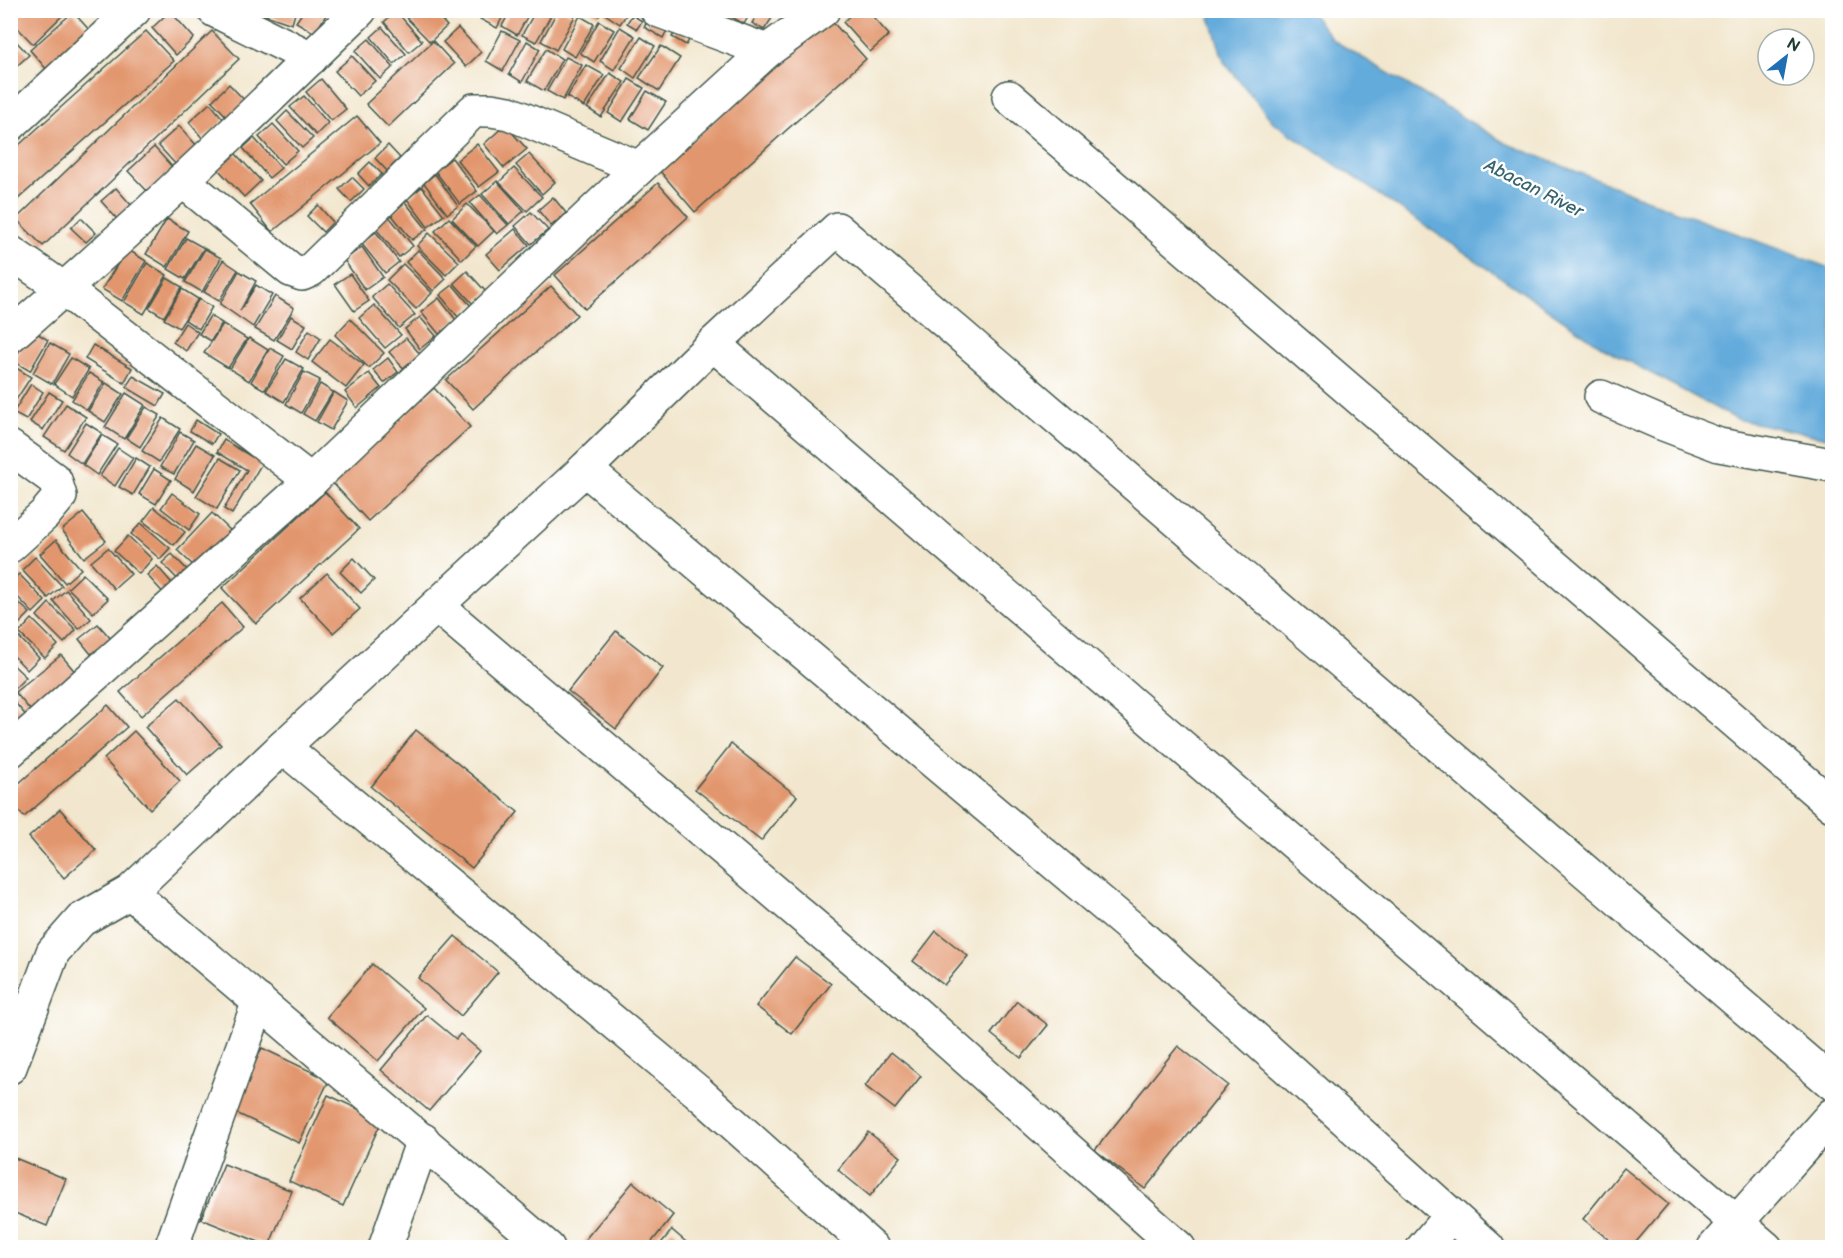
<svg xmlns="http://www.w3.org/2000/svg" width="1843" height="1258" viewBox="0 0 1843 1258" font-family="'Balsamiq Sans',sans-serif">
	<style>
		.water { fill: #64abdb; stroke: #427488; stroke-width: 1.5 }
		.building { fill: #e2966d }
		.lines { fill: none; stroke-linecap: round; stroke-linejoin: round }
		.minor-casing { stroke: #3f564b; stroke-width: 36 }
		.minor { stroke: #fff; stroke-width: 33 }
		.labels { text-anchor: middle; stroke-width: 5; stroke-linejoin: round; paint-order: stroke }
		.water-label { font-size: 18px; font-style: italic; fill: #37646e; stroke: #fff }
	</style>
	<rect width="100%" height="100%" fill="#fff"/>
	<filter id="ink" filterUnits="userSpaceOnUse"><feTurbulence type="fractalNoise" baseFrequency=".0167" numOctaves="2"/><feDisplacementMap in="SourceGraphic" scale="12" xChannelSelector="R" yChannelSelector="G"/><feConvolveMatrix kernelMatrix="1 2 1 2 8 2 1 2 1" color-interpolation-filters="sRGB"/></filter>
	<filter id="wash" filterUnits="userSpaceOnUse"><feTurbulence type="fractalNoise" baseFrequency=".008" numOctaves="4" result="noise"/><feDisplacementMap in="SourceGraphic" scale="24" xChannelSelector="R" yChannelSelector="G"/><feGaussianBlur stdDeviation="1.35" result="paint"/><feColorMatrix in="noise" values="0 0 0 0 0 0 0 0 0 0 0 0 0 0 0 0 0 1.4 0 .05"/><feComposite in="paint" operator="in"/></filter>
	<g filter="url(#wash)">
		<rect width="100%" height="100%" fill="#f2e7ce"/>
		<polygon class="water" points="1208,11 1310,11 1333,40 1505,143 1668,208 1832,269 1832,439 1736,419 1606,349 1273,122 1224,62"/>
		<g id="blocks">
			<g class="building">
				<polygon points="10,10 68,10 33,44 10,20"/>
				<polygon points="251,10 296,10 292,24"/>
				<polygon points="304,10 329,10 315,33 296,22"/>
				<polygon points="402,10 432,10 447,26 430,42 401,12"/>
				<polygon points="460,10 477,10 473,18"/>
				<polygon points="484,10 506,10 497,28 480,19"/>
				<polygon points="511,10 531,10 517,35 502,26"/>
				<polygon points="536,10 554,10 536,42 522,35"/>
				<polygon points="558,10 565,10 575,16 556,50 541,41"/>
				<polygon points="589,10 602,10 599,16"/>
				<polygon points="607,10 618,10 626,15 620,24 605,14"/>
				<polygon points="734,10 752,10 744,24 730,16"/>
				<polygon points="760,10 766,10 774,15 764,30 752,23"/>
				<polygon points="856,10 867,10 889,35 870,52 843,22"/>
				<polygon points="170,11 194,38 176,55 152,28"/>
				<polygon points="396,11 422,41 409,52 384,22"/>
				<polygon points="73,12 92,33 48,71 30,50"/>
				<polygon points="632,15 642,21 637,29 627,23"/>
				<polygon points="580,16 594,24 575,57 562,49"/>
				<polygon points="829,18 866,59 695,212 659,170"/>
				<polygon points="649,19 667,30 663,38 644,27"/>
				<polygon points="599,21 614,30 594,62 580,53"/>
				<polygon points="382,27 406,54 394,64 371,37"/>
				<polygon points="620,27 635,36 614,70 600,61"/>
				<polygon points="458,28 481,52 466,67 443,42"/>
				<polygon points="677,29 690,38 686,45 672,37"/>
				<polygon points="146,31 174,61 10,206 10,153"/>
				<polygon points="212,31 239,59 43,246 16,219"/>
				<polygon points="502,31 520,40 503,71 486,61"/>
				<polygon points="10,35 29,55 10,72"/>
				<polygon points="641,37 655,46 635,78 621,68"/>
				<polygon points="369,39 393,67 380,79 355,51"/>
				<polygon points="433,41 454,64 388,127 366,104"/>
				<polygon points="527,41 540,49 522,82 509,74"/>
				<polygon points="661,46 680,58 659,91 639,78"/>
				<polygon points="546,49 562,59 544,91 527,81"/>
				<polygon points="352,56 375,81 358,96 335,71"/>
				<polygon points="566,57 582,65 563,100 547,91"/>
				<polygon points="586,65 604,75 584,107 567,97"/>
				<polygon points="610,73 624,82 601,117 587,108"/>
				<polygon points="321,79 346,109 331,121 306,92"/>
				<polygon points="629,79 644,88 622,122 608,113"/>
				<polygon points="229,84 250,106 232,122 212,101"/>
				<polygon points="647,91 666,102 648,130 630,119"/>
				<polygon points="304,96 328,123 316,135 290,107"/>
				<polygon points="210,103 224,120 203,139 189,122"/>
				<polygon points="287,111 313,138 302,148 277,121"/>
				<polygon points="357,116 380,143 272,232 250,204"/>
				<polygon points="273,124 298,151 283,164 259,137"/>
				<polygon points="505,125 527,149 504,168 484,144"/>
				<polygon points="179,126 199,148 178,167 158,145"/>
				<polygon points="254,138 281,168 269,178 243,148"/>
				<polygon points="477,144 499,172 479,187 457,160"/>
				<polygon points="388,145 400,158 387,171 375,158"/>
				<polygon points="154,147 174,169 148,192 128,171"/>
				<polygon points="235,153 261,181 244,197 218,169"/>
				<polygon points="529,154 555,182 542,194 516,165"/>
				<polygon points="452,158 477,191 460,204 435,171"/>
				<polygon points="370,162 382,174 369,186 358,174"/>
				<polygon points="514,168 542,197 527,211 499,182"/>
				<polygon points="435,174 458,206 447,214 424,183"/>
				<polygon points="352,177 364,189 351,202 339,189"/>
				<polygon points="497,181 524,211 509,224 482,194"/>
				<polygon points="658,183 688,217 585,309 555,275"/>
				<polygon points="422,187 444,215 428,227 407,199"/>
				<polygon points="116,188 132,206 117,219 101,201"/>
				<polygon points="480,195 508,225 497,234 470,203"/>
				<polygon points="553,197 566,213 551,226 538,210"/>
				<polygon points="405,202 427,229 412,240 391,214"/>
				<polygon points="467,204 494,231 478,246 452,219"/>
				<polygon points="318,205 333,222 323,232 307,216"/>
				<polygon points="531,212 548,230 531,244 515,226"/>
				<polygon points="387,214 413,246 399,257 373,225"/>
				<polygon points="81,218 96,233 86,242 71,228"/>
				<polygon points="449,218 476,246 462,260 435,231"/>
				<polygon points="167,219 188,231 167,267 146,254"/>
				<polygon points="515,229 529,245 500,270 486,254"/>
				<polygon points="376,232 399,262 385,273 361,243"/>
				<polygon points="429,233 459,262 446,275 417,246"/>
				<polygon points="186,238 204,248 185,279 168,269"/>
				<polygon points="362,247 383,277 365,290 344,260"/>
				<polygon points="127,249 146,261 122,301 102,289"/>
				<polygon points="205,249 221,258 202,292 185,282"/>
				<polygon points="418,250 446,279 433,291 406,262"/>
				<polygon points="223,260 238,270 219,301 204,292"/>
				<polygon points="147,263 167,275 144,314 124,302"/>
				<polygon points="403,264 432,293 416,309 387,280"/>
				<polygon points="239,271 256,281 240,311 256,285 272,295 253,327 220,304"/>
				<polygon points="467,271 487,293 473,304 454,283"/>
				<polygon points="350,274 369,301 354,311 335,284"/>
				<polygon points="167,278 182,287 164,317 149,308"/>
				<polygon points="387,284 415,315 399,328 372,297"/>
				<polygon points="453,285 471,306 458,317 440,295"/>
				<polygon points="551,286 577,315 473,409 446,380"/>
				<polygon points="182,289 198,299 179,328 164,319"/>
				<polygon points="275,296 294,308 274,340 255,329"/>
				<polygon points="439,298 456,320 439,334 421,312"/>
				<polygon points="199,299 212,307 199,329 185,320"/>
				<polygon points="374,305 401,335 385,348 359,318"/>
				<polygon points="210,316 222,323 211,341 199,334"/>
				<polygon points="291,316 306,325 292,349 277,340"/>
				<polygon points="420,317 436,336 420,349 405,329"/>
				<polygon points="350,319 384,353 369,368 335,335"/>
				<polygon points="185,323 198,332 186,351 173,342"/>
				<polygon points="223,324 247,339 228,368 204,353"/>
				<polygon points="32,330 48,340 30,371 13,361"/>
				<polygon points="309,330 321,338 308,360 296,352"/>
				<polygon points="249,338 268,350 249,381 230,369"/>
				<polygon points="406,338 420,354 403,368 389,352"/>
				<polygon points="330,339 364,365 346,388 312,362"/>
				<polygon points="50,343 69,354 52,384 33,373"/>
				<polygon points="93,345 132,368 124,383 85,359"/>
				<polygon points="270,348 284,356 265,390 251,382"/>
				<polygon points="71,358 89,369 72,396 54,384"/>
				<polygon points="388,358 398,372 384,383 373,370"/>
				<polygon points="286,359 304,369 284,402 266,391"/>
				<polygon points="10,364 31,377 10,409"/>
				<polygon points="304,372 320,380 301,413 286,404"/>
				<polygon points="89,373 104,382 87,410 72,400"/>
				<polygon points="369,373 381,388 357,408 345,392"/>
				<polygon points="133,376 165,394 158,406 126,387"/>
				<polygon points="106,383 123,394 105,422 88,411"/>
				<polygon points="31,384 43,392 26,420 13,413"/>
				<polygon points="320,384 333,392 315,421 303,414"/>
				<polygon points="434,388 470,427 368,521 332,482"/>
				<polygon points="49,392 62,400 43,430 30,422"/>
				<polygon points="334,392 348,401 331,430 317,422"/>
				<polygon points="126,393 145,405 124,439 105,427"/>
				<polygon points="66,404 86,417 64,450 44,437"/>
				<polygon points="146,407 160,415 140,447 126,438"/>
				<polygon points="163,418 180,429 159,462 142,451"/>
				<polygon points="196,420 218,434 212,444 190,431"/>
				<polygon points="86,423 102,433 82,464 67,453"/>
				<polygon points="180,432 194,440 174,474 160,467"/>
				<polygon points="102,435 117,444 97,475 83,465"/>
				<polygon points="224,440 262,463 232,514 224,509 247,470 217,452"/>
				<polygon points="196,444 215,455 194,491 175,479"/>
				<polygon points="118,448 133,458 115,486 100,476"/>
				<polygon points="136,458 150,467 133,495 119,487"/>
				<polygon points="220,458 240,470 217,509 196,496"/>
				<polygon points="154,469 171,480 156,504 139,494"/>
				<polygon points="325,492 359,529 256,624 222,588"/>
				<polygon points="172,493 200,514 189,530 161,508"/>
				<polygon points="154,507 185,532 174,545 143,521"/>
				<polygon points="83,513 106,541 84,558 62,530"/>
				<polygon points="212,513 232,532 197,569 177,550"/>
				<polygon points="141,523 170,548 160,559 131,534"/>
				<polygon points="128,536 152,559 139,574 114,551"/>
				<polygon points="56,540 81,569 65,583 40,554"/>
				<polygon points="108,548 131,574 114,589 91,562"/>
				<polygon points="172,554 195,578 185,587 162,563"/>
				<polygon points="35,557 62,586 48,598 22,570"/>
				<polygon points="354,558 374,580 361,593 340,572"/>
				<polygon points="157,566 177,589 167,597 147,575"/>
				<polygon points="327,573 360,609 333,633 300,598"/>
				<polygon points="19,574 45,601 33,613 10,589 10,582"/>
				<polygon points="83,574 108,599 93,613 68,588"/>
				<polygon points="66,590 91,619 79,629 53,601"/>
				<polygon points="10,595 30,613 17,626 10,620"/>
				<polygon points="49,603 76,630 64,643 37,616"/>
				<polygon points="222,603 243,627 141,716 120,692"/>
				<polygon points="32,619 58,645 45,658 19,633"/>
				<polygon points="98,624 111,639 91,654 79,639"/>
				<polygon points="616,631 663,668 616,729 568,691"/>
				<polygon points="16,634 39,658 27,670 10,652 10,640"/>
				<polygon points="61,655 77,674 31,711 15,692"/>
				<polygon points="10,662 26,677 10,693"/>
				<polygon points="179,698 221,745 187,775 145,727"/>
				<polygon points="13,700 27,717 10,730 10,702"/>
				<polygon points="108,705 127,727 24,817 10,802 10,791"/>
				<polygon points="416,730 518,812 472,868 371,787"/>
				<polygon points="134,731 180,781 150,809 104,759"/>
				<polygon points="731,744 797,796 761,841 695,789"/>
				<polygon points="60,809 96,850 64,878 29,837"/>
				<polygon points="936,931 968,956 944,985 913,961"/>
				<polygon points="455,936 498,972 461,1016 418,978"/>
				<polygon points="795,957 831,984 792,1034 756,1006"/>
				<polygon points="372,964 424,1008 378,1061 327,1017"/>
				<polygon points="1017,1001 1048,1025 1021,1058 991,1034"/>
				<polygon points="427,1015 456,1039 460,1034 480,1051 429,1111 381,1070"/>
				<polygon points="1178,1046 1228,1085 1145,1189 1095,1150"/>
				<polygon points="262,1048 329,1080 299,1143 232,1111"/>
				<polygon points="891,1052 921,1076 895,1109 865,1086"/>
				<polygon points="328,1095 382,1120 343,1206 289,1181"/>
				<polygon points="868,1132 901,1157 870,1196 838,1170"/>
				<polygon points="10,1156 66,1179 47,1226 10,1211"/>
				<polygon points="224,1164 292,1191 269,1246 201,1219"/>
				<polygon points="1624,1168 1668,1204 1631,1248 1619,1248 1583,1219"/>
				<polygon points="633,1182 673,1215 647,1248 590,1248 583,1242"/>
				<polygon points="672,1230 693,1248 657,1248"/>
			</g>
		</g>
	</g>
	<g filter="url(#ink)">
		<use href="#blocks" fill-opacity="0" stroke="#3f564b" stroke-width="1.5"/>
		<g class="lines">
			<g class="minor-casing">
				<g id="minor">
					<polyline points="214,10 311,58"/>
					<polyline points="657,10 767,51"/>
					<polyline points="1009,97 1832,805"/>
					<polyline points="10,125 134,10"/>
					<polyline points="182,180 291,270 302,274 311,270 474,110 491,110 509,113 639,168"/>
					<polyline points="10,252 64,289 311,481"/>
					<path d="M10 336C131 232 246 121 360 10"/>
					<polyline points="713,344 1766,1248"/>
					<polyline points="1601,397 1661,423 1719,445 1832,465"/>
					<polyline points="10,447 55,480 60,496 45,514 10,546"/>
					<polyline points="585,469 1134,930 1488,1248"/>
					<polyline points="437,606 892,992 1179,1248"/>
					<polyline points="283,747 698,1092 872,1248"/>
					<polyline points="10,751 311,481 639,168 767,51 823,10"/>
					<polyline points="130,892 548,1248"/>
					<polyline points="10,1067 53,952 81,920 130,892 283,747 585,469 713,344 837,229 1832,1083"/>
					<polyline points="171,1248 259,1001"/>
					<polyline points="385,1248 423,1140"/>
					<polyline points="1423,1248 1451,1215"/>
					<polyline points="1714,1248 1832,1115"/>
				</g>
			</g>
			<use href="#minor" class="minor"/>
		</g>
	</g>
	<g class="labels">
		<g class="water-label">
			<text transform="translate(1534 188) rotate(27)" y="6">Abacan River</text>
		</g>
	</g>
	<rect width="1843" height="1258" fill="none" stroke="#fff" stroke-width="36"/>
	<g transform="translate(1786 57) rotate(31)"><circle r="28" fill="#ffffff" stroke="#a5b1ae" stroke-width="1.5"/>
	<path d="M0-4.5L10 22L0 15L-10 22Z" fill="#1f6fb2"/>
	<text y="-9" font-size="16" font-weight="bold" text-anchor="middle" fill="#1f3d34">N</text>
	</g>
</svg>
